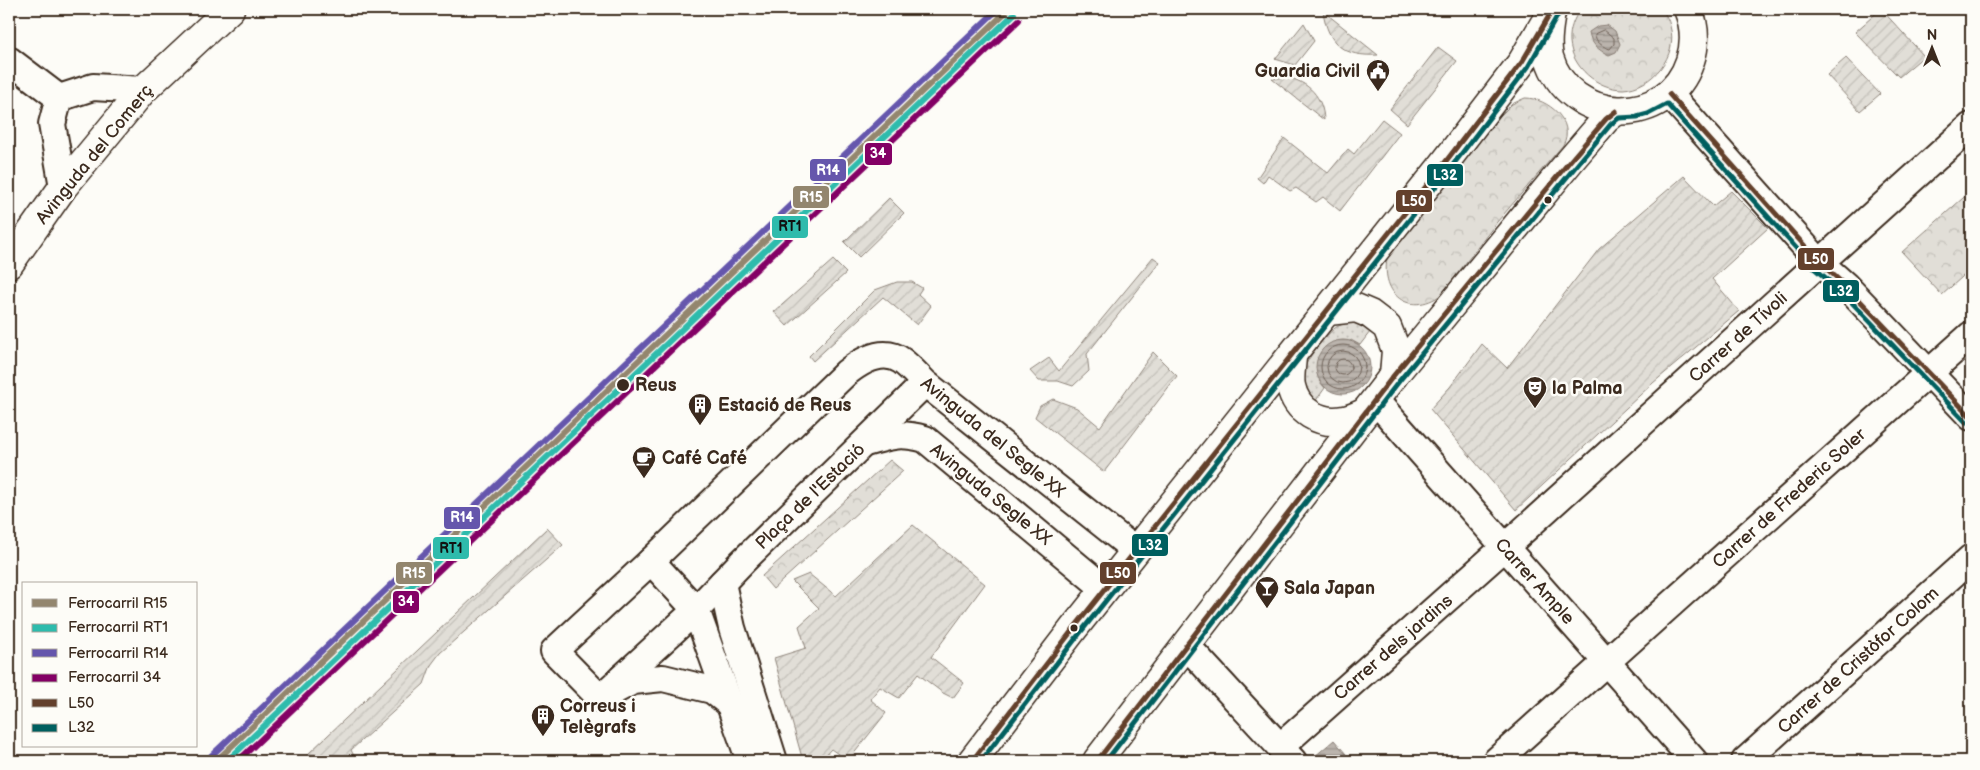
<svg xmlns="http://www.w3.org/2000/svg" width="1980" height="770" viewBox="0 0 1980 770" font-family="'Balsamiq Sans',sans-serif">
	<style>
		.grass { fill: url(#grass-dots); stroke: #8e847a }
		.park { fill: url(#park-crowns); stroke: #8e847a }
		.garden { fill: url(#garden-furrows); stroke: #8e847a }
		.water { fill: url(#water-rules); stroke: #887d74 }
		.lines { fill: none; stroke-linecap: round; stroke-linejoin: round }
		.shore { stroke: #6e6157; stroke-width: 1 }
		.minor-casing { stroke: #3b2a1e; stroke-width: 30 }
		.tertiary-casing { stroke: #3b2a1e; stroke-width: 31 }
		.primary-casing { stroke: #3b2a1e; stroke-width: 31 }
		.minor { stroke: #fdfcf7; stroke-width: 26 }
		.tertiary { stroke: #fdfcf7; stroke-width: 28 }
		.primary { stroke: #fdfcf7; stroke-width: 28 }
		.bus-1-casing { stroke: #fdfcf7; stroke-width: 9 }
		.bus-2-casing { stroke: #fdfcf7; stroke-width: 9 }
		.bus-1 { stroke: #63402c; stroke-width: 5 }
		.bus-2 { stroke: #005f5f; stroke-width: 5 }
		.rail-1-casing { stroke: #fdfcf7; stroke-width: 10 }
		.rail-2-casing { stroke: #fdfcf7; stroke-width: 10 }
		.rail-3-casing { stroke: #fdfcf7; stroke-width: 10 }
		.rail-4-casing { stroke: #fdfcf7; stroke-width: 10 }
		.rail-1 { stroke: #93866e; stroke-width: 6 }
		.rail-2 { stroke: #2ebbac; stroke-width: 6 }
		.rail-3 { stroke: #6556ac; stroke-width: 6 }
		.rail-4 { stroke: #830065; stroke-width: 6 }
		.bus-dot { fill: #3b2a1e; stroke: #fdfcf7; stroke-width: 2 }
		.labels { text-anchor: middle; stroke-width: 5; stroke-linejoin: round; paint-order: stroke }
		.poi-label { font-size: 18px; font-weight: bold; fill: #3b2a1e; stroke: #fdfcf7; text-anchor: start }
		.street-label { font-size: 18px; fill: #3b2a1e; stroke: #fdfcf7 }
		.stop-label { font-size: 18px; font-weight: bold; fill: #3b2a1e; stroke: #fdfcf7; text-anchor: start }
		.line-badge { stroke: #fdfcf7; stroke-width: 2 }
		.badge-label { font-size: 14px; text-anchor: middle; font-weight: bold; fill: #fff }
		.pale-badge-label { font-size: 14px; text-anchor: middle; font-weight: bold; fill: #111 }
	</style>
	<defs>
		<pattern id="grass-dots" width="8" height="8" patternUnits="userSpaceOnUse" patternTransform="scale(1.25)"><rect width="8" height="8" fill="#e1ded7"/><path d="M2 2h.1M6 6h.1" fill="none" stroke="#c2bfb8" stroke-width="1.8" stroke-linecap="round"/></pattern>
		<pattern id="park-crowns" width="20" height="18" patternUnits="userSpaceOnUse" patternTransform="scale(1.25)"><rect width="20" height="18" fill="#e1ded7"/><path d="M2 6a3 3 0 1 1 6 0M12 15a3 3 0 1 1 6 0" fill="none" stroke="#c2bfb8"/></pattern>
		<pattern id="garden-furrows" width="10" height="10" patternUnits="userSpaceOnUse" patternTransform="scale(1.25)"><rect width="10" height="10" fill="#e1ded7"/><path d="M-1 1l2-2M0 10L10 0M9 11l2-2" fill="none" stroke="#c2bfb8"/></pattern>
		<pattern id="water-rules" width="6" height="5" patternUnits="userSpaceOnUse" patternTransform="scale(1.25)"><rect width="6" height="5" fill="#bbb4ad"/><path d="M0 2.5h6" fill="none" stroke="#99938c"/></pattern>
	</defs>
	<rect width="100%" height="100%" fill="#fdfcf7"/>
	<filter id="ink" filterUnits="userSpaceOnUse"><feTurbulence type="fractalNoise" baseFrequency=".02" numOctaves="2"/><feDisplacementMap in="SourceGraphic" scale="10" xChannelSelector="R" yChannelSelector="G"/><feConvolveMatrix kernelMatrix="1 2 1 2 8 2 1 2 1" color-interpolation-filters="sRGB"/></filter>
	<g filter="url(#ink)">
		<path class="grass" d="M1354 322 1373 328 1360 345 1351 340 1319 381 1325 388 1312 406C1305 398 1300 380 1304 369 1307 358 1326 335 1335 328 1341 324 1347 323 1354 322Z"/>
		<g class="park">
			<path d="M1580 9H1662C1665 14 1669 20 1670 26 1679 55 1652 88 1623 89 1597 89 1572 67 1570 42 1569 29 1574 19 1580 9Z"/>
			<path d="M1525 98C1548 98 1576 122 1563 145L1497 222 1441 295C1409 317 1381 295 1387 258L1500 116 1512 104Z"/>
			<polygon points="1971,191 1971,269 1942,295 1902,252"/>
			<polygon points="890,460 903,471 773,589 762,576"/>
		</g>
		<g class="garden">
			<polygon points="1881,9 1924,56 1899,77 1855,32"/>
			<path d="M1323 11 1378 55C1344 57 1328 45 1323 11Z"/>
			<polygon points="1304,23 1314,41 1295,65 1275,59"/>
			<polygon points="1438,47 1457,61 1407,124 1390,109"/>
			<polygon points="1846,58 1880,94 1860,111 1827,75"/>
			<path d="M1286 77C1309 82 1323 97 1324 120L1272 79Z"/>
			<polygon points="1382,119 1400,133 1340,211 1323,197 1316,202 1296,188 1290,191 1268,175 1263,183 1257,178 1284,138 1328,173 1348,149 1354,154"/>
			<polygon points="1684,176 1713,206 1731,191 1768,228 1712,279 1739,311 1653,383 1516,510 1430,409 1450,387 1482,344 1507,368 1599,249"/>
			<polygon points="889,198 904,213 859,257 844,242"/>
			<polygon points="1153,257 1160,262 1087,354 1089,371 1073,386 1058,381 1039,381 1030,371 1049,358 1059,371"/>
			<polygon points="833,260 846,273 787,326 774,312"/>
			<polygon points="897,282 912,282 922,288 918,294 931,306 917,325 883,297 813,361 809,356 875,290"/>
			<polygon points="1153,352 1177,376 1104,472 1035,417 1040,406 1053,399 1077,408 1100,427"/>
			<polygon points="913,525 985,584 931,657 964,683 953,698 943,693 918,674 899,698 880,687 870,699 886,713 848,761 831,749 820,761 803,761 774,658 806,648 799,626 819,608 792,581 809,574 836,596"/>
			<polygon points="547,528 563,545 440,653 431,665 424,684 351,750 354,756 308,754"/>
		</g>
		<g class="water">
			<path d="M1607 25 1615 31 1620 44 1616 52 1609 55C1598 50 1591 44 1589 32L1598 26Z"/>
			<circle cx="1343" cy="367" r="27"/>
			<polygon points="1334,740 1346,754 1338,761 1317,761 1314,757"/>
		</g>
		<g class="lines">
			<g class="shore">
				<path d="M1604 30 1614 38V44L1610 49C1603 47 1595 42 1595 34Z"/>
				<circle cx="1343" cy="367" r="22"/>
				<circle cx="1343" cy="367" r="16"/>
				<circle cx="1343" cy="367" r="8"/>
			</g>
			<g class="minor-casing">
				<g id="minor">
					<polyline points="9,60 59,98"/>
					<polyline points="1669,94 1820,263 1846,286 1971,417"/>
					<polyline points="59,98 52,124 63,187"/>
					<polyline points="59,98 93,87 143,90"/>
					<path d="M925 383 743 561 696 610 651 561 846 373C861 361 883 347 902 361 910 367 918 376 925 383L1135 550"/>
					<polyline points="1375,400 1694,761"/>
					<path d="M865 443C891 436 898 432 925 439L1105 589"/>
					<polyline points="651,561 554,651 600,698 696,610 750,761"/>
					<polyline points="722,583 732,628 774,761"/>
					<polyline points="1186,645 1293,761"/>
					<polyline points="614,691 633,681 663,678 712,690 731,705"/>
					<polyline points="1280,747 1505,547 1971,126"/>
					<polyline points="1496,761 1971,335"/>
					<polyline points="1745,761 1971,558"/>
				</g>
			</g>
			<g class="tertiary-casing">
				<g id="tertiary">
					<path d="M1550 19C1548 31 1546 44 1549 57 1569 126 1668 129 1690 61 1696 43 1695 26 1688 9"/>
					<polyline points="1328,311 1356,308 1370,314 1387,327 1396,350 1394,375"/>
					<path d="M1292 355C1292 364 1289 377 1291 386 1296 411 1320 425 1344 420 1351 419 1359 415 1366 412"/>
					<polyline points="972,761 1074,628 1443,165 1522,62 1553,9"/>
					<polyline points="1097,761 1394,375 1570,161 1606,119 1616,111"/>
				</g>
			</g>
			<g class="primary-casing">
				<polyline id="primary" points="9,264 63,187 143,90 230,9"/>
			</g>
			<use href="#minor" class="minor"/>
			<use href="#tertiary" class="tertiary"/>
			<use href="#primary" class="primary"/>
			<g class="bus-1-casing">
				<g id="bus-1">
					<polyline points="1669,94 1820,263 1846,286 1971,417"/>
					<polyline points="972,761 1074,628 1443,165 1522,62 1553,9"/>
					<polyline points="1097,761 1394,375 1570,161 1606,119 1616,111"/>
				</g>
			</g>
			<g class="bus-2-casing">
				<g id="bus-2">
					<polyline points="981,761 1080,633 1449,170 1528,67 1559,13"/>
					<polyline points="1106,761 1400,380 1576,166 1611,124 1619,118 1637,117 1648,114 1667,104 1814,268 1841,291 1966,422"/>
				</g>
			</g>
			<use href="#bus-1" class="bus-1"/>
			<use href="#bus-2" class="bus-2"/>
			<g class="rail-1-casing">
				<polyline id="rail-1" points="216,761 1009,9"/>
			</g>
			<g class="rail-2-casing">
				<polyline id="rail-2" points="227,761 1014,14"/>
			</g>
			<g class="rail-3-casing">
				<polyline id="rail-3" points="211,756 998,9"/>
			</g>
			<g class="rail-4-casing">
				<polyline id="rail-4" points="238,761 1019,20"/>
			</g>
			<use href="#rail-1" class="rail-1"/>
			<use href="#rail-2" class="rail-2"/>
			<use href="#rail-3" class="rail-3"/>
			<use href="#rail-4" class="rail-4"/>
		</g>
	</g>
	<defs>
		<g id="civic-pin" transform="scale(1.25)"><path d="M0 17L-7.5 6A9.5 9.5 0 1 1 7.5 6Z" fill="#3b2a1e" stroke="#fdfcf7"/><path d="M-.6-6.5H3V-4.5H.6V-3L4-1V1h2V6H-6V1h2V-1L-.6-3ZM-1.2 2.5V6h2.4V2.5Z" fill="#fff"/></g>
		<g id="theatre-pin" transform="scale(1.25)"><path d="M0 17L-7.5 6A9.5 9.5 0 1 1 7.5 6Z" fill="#3b2a1e" stroke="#fdfcf7"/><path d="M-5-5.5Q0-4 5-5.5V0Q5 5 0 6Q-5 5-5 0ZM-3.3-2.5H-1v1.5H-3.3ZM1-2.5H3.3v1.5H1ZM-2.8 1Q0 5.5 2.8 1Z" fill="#fff"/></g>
		<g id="building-pin" transform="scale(1.25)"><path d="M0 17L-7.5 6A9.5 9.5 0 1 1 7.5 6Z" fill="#3b2a1e" stroke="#fdfcf7"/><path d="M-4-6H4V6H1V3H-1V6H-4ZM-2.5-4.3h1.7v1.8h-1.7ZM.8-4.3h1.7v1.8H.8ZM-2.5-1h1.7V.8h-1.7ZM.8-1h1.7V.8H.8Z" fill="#fff"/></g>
		<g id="cafe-pin" transform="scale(1.25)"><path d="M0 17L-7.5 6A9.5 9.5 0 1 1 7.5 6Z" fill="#3b2a1e" stroke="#fdfcf7"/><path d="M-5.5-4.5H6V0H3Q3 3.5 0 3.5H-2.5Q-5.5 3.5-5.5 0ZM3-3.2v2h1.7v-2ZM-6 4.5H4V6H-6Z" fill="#fff"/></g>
		<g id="bar-pin" transform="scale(1.25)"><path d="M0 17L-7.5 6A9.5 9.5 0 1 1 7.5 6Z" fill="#3b2a1e" stroke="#fdfcf7"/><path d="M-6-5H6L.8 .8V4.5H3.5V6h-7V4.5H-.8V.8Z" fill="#fff"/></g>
	</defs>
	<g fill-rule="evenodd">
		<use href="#civic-pin" x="1378" y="71"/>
		<use href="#theatre-pin" x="1535" y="388"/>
		<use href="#building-pin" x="700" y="405"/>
		<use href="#cafe-pin" x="644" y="458"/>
		<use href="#bar-pin" x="1267" y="588"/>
		<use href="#building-pin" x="543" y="716"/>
	</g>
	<g class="bus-dot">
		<circle cx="1548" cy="200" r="4.5"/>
		<circle cx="623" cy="385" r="7"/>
		<circle cx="1074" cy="628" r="4.5"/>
	</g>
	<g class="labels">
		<g class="poi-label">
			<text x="1360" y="77" text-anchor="end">Guardia Civil</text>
			<text x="1552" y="394">la Palma</text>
			<text x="718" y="411">Estació de Reus</text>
			<text x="662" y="464">Café Café</text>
			<text x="1284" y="594">Sala Japan</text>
			<text x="560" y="712">Correus i<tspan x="560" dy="21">Telègrafs</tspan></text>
		</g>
		<g class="street-label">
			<text transform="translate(94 154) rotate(-51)" y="6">Avinguda del Comerç</text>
			<text transform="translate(1738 337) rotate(-42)" y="6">Carrer de Tívoli</text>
			<text transform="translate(993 437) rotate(39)" y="6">Avinguda del Segle XX</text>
			<text transform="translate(991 494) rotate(39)" y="6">Avinguda Segle XX</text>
			<text transform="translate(810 496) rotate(-44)" y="6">Plaça de l'Estació</text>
			<text transform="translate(1789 498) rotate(-42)" y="6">Carrer de Frederic Soler</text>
			<text transform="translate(1535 581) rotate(48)" y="6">Carrer Ample</text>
			<text transform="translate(1393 647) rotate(-41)" y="6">Carrer dels jardins</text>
			<text transform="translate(1858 660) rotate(-42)" y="6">Carrer de Cristòfor Colom</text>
		</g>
		<g class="stop-label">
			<text x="635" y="391">Reus</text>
		</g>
	</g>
	<g class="line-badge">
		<rect x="864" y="142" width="29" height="24" rx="5" fill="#830065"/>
		<rect x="809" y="158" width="38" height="24" rx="5" fill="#6556ac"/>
		<rect x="1426" y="163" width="38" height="24" rx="5" fill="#005f5f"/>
		<rect x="792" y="185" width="38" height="24" rx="5" fill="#93866e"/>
		<rect x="1395" y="189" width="38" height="24" rx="5" fill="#63402c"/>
		<rect x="771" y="215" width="38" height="24" rx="5" fill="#2ebbac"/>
		<rect x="1797" y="247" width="38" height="24" rx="5" fill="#63402c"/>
		<rect x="1822" y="279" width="38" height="24" rx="5" fill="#005f5f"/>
		<rect x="443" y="506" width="38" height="24" rx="5" fill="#6556ac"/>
		<rect x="1131" y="533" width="38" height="24" rx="5" fill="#005f5f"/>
		<rect x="432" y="536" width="38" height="24" rx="5" fill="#2ebbac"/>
		<rect x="395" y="561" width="38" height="24" rx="5" fill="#93866e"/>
		<rect x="1099" y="561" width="38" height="24" rx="5" fill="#63402c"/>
		<rect x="392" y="590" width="28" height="24" rx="5" fill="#830065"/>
	</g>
	<g class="badge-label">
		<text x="878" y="158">34</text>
		<text x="828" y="175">R14</text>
		<text x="1445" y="180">L32</text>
		<text x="811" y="202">R15</text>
		<text x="1414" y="206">L50</text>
		<text x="1816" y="264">L50</text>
		<text x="1841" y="296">L32</text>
		<text x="462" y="522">R14</text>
		<text x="1150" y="550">L32</text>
		<text x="414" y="578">R15</text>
		<text x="1118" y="578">L50</text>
		<text x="406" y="606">34</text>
	</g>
	<g class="pale-badge-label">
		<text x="790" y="231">RT1</text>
		<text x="451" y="553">RT1</text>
	</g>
	<rect width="1980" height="770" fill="none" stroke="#fdfcf7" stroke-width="30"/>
	<rect x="15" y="15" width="1950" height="740" fill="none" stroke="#3b2a1e" stroke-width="2" filter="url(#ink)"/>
	<rect x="22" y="582" width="175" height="165" fill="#fdfcf7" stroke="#afa8a0"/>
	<rect x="32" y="599" width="25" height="8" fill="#93866e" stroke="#afa8a0"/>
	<text x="68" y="608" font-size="15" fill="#3b2a1e">Ferrocarril R15</text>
	<rect x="32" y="624" width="25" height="8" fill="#2ebbac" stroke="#afa8a0"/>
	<text x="68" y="632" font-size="15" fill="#3b2a1e">Ferrocarril RT1</text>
	<rect x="32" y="649" width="25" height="8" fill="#6556ac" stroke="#afa8a0"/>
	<text x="68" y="658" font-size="15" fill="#3b2a1e">Ferrocarril R14</text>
	<rect x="32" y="674" width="25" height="8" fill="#830065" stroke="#afa8a0"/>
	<text x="68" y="682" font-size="15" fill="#3b2a1e">Ferrocarril 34</text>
	<rect x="32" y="699" width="25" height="8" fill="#63402c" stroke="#afa8a0"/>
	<text x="68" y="708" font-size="15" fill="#3b2a1e">L50</text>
	<rect x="32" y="724" width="25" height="8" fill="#005f5f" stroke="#afa8a0"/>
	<text x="68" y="732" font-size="15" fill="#3b2a1e">L32</text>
	<g transform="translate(1932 48)" stroke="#fdfcf7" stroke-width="4" paint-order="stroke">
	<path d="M0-4L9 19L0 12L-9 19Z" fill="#3b2a1e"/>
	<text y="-8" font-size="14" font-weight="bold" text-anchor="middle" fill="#3b2a1e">N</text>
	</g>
</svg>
